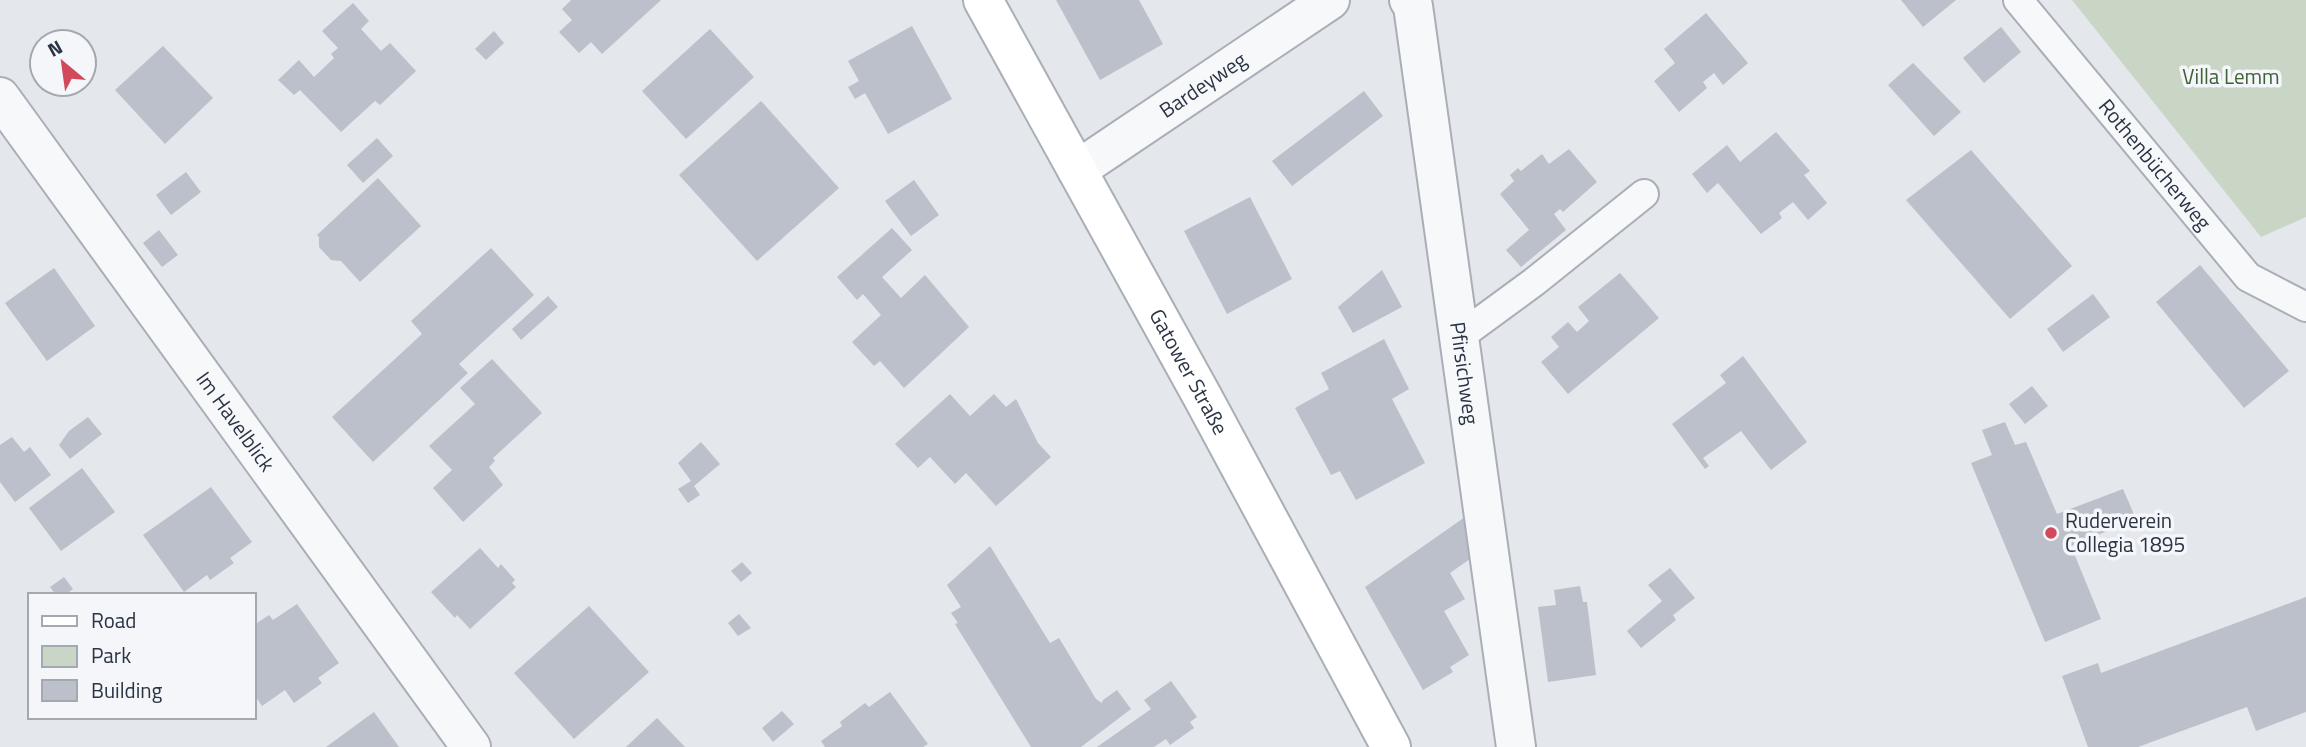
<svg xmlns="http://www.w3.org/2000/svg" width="2306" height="747" viewBox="0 0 2306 747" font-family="'Titillium Web',sans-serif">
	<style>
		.green { fill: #c9d6c5 }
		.building { fill: #bbc0ca }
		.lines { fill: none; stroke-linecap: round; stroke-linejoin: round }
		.service-casing { stroke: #a9aeb7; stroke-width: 32 }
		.minor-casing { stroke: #a9aeb7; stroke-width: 42 }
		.secondary-casing { stroke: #a9aeb7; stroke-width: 42 }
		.service { stroke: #f7f8fa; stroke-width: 28 }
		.minor { stroke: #f7f8fa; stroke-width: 38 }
		.secondary { stroke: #fff; stroke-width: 38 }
		.poi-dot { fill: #d1495b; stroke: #f4f6f9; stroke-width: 2.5 }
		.labels { text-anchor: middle; stroke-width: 7; stroke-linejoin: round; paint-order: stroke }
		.park-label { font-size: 21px; fill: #3f6138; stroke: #f4f6f9 }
		.street-label { font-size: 21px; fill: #2b3445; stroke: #f4f6f9 }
		.poi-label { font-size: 21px; fill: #2b3445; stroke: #f4f6f9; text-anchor: start }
	</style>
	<rect width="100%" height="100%" fill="#e4e7ec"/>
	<polygon class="green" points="2072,0 2306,0 2306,217 2261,237"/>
	<g class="building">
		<polygon points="571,0 661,0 602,54 591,42 579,53 559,32 572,20 562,9"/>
		<polygon points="1056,0 1139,0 1163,44 1100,80"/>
		<polygon points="1901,0 1956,0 1923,27"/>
		<polygon points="353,3 369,21 361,29 381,51 390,43 416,71 380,105 375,101 341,132 300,90 294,95 278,80 299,60 314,77 334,58 331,54 338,48 322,31"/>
		<polygon points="1706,13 1748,63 1723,85 1714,73 1703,82 1707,88 1679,112 1654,81 1675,63 1664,49"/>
		<polygon points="912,26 952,99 888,134 865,93 855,99 848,87 859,81 848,61"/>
		<polygon points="2001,27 2021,52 1984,83 1963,58"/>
		<polygon points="710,29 754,77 686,139 642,91"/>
		<polygon points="494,31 504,43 486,60 475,49"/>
		<polygon points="163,46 213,98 165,144 115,90"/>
		<polygon points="1913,63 1961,112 1934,136 1888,85"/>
		<polygon points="1364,91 1383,116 1292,186 1272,161"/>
		<polygon points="761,101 839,188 757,261 679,175"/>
		<polygon points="1776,132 1810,171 1804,175 1827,203 1808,220 1793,202 1779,213 1782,218 1761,234 1718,183 1707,193 1692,174 1727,145 1740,162"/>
		<polygon points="377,138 393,156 363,183 347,165"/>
		<polygon points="1569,149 1597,182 1563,212 1560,209 1554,214 1566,230 1521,267 1506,250 1529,230 1500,194 1514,181 1510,175 1518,168 1521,171 1542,154 1549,164"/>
		<polygon points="1971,150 2072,266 2010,319 1906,200"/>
		<polygon points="186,172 201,192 171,215 156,195"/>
		<polygon points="378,178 421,226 360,282 341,261 331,260 319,247 319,237 317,235"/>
		<polygon points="914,180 939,215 911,236 885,201"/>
		<polygon points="1250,197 1292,279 1227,314 1184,231"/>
		<polygon points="892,228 912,250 882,277 901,298 925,275 969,327 904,388 880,361 874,366 852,342 881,315 863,294 857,300 837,277"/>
		<polygon points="159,230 178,255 162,267 143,243"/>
		<polygon points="491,248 534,295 459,364 468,373 373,462 332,417 422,334 411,321"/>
		<polygon points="2200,265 2289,371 2244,408 2156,302"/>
		<polygon points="54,268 95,326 47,361 5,303"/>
		<polygon points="1382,270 1402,307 1353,333 1338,307"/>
		<polygon points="1620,273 1659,318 1568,394 1541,362 1559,347 1551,337 1568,322 1577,332 1589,321 1578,307"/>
		<polygon points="2093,294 2110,317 2063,352 2047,329"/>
		<polygon points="548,296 558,307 521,340 512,329"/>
		<polygon points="1384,339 1409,389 1392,399 1425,463 1356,500 1340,471 1331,475 1295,408 1329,389 1321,373"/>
		<polygon points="1743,356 1807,442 1771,470 1741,431 1703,458 1709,466 1705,469 1672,424 1726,383 1720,375"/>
		<polygon points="492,359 542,413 493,458 495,461 489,467 503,485 463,522 433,488 452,470 429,446 475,404 460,388"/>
		<polygon points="2032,386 2048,406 2025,424 2009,404"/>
		<polygon points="950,394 970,416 994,394 1006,407 1016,399 1038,443 1051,457 996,506 966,473 955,484 930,457 918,468 895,444"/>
		<polygon points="88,417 102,434 70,459 59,445 69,431"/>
		<polygon points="2005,422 2015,445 2026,442 2057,514 2123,489 2136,519 2071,546 2101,619 2045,642 1971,463 1992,455 1982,430"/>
		<polygon points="12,437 24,452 30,447 51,475 15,502 0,482 0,445"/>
		<polygon points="701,442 720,464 694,486 700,495 688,503 678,489 691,481 678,463"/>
		<polygon points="82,468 115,512 61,551 29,508"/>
		<polygon points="211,487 252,542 230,558 234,563 210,580 207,575 184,592 143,535"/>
		<polygon points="1465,517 1470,559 1450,573 1465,599 1444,611 1469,655 1450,667 1453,672 1423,690 1365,587"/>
		<polygon points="990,546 1050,643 1059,638 1096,699 1102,703 1103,700 1117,690 1131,709 1081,747 1031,747 955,624 958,623 951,613 961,607 947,585"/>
		<polygon points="480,548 498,568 501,564 515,580 512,583 516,587 470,629 457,615 455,618 431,592"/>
		<polygon points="742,562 752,573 741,582 731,571"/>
		<polygon points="1670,568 1695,598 1673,615 1676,620 1641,648 1627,631 1662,601 1648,585"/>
		<polygon points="64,577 73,589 65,595 56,595 50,587"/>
		<polygon points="1580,586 1583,602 1587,602 1596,675 1548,682 1538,607 1556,605 1554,590"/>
		<polygon points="2306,597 2306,712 2256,731 2247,707 2138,747 2088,747 2062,676 2098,663 2101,673"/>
		<polygon points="297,604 339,663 318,678 322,683 294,703 285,690 262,706 254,694 254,625 269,615 273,620"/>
		<polygon points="589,606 649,672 574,739 514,673"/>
		<polygon points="739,614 751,628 738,636 728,623"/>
		<polygon points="1171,681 1197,717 1190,722 1194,728 1170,745 1166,739 1154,747 1097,747 1151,709 1144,700"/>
		<polygon points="890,692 928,744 923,747 825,747 821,741 842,726 840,722 865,703 869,707"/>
		<polygon points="782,711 794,724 773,742 762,728"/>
		<polygon points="374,712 399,747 326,747"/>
		<polygon points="657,718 685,747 626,747"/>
	</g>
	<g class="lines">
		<g class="service-casing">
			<g id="service">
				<path id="s1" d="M2018 0 2248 277 2306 307"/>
				<polyline points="1459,337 1534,282 1644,194"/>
			</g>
		</g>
		<g class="minor-casing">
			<g id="minor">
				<path id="s2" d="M1409 0 1413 6 1516 747"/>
				<path id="s3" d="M0 97 471 747"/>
				<path id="s4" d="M1077 170 1330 0"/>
			</g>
		</g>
		<g class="secondary-casing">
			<g id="secondary">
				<path id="s5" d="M983 0 1202 396 1391 747"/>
			</g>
		</g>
		<use href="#service" class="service"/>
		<use href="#minor" class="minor"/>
		<use href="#secondary" class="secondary"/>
	</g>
	<circle class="poi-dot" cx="2051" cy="533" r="7"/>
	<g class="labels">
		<g class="park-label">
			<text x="2231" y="84">Villa Lemm</text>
		</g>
		<g class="street-label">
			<text dy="7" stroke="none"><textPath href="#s4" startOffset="152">Bardeyweg</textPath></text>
			<text dy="7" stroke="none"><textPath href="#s1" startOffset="214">Rothenbücherweg</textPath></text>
			<text dy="7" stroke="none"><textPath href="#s5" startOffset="425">Gatower Straße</textPath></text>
			<text dy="7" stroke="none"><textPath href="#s2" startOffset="378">Pfirsichweg</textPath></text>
			<text dy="7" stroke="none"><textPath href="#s3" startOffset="401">Im Havelblick</textPath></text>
		</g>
		<g class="poi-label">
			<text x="2065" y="528">Ruderverein<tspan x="2065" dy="24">Collegia 1895</tspan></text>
		</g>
	</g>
	<rect x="28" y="593" width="228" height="126" fill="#f4f6f9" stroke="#a4a8b1" stroke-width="2"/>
	<rect x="42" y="616" width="35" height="10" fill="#ffffff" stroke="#a4a8b1" stroke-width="2"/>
	<text x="91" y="628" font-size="21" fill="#2b3445">Road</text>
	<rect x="42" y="646" width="35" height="21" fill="#c9d6c5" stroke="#a4a8b1" stroke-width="2"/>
	<text x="91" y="663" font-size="21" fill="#2b3445">Park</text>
	<rect x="42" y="680" width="35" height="21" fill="#bbc0ca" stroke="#a4a8b1" stroke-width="2"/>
	<text x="91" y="698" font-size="21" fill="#2b3445">Building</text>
	<g transform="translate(63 63) rotate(331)"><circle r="33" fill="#f4f6f9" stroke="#a4a8b1" stroke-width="2"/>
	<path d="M0-5L12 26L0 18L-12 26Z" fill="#d1495b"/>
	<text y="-10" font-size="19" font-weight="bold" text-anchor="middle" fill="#2b3445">N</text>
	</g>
</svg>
